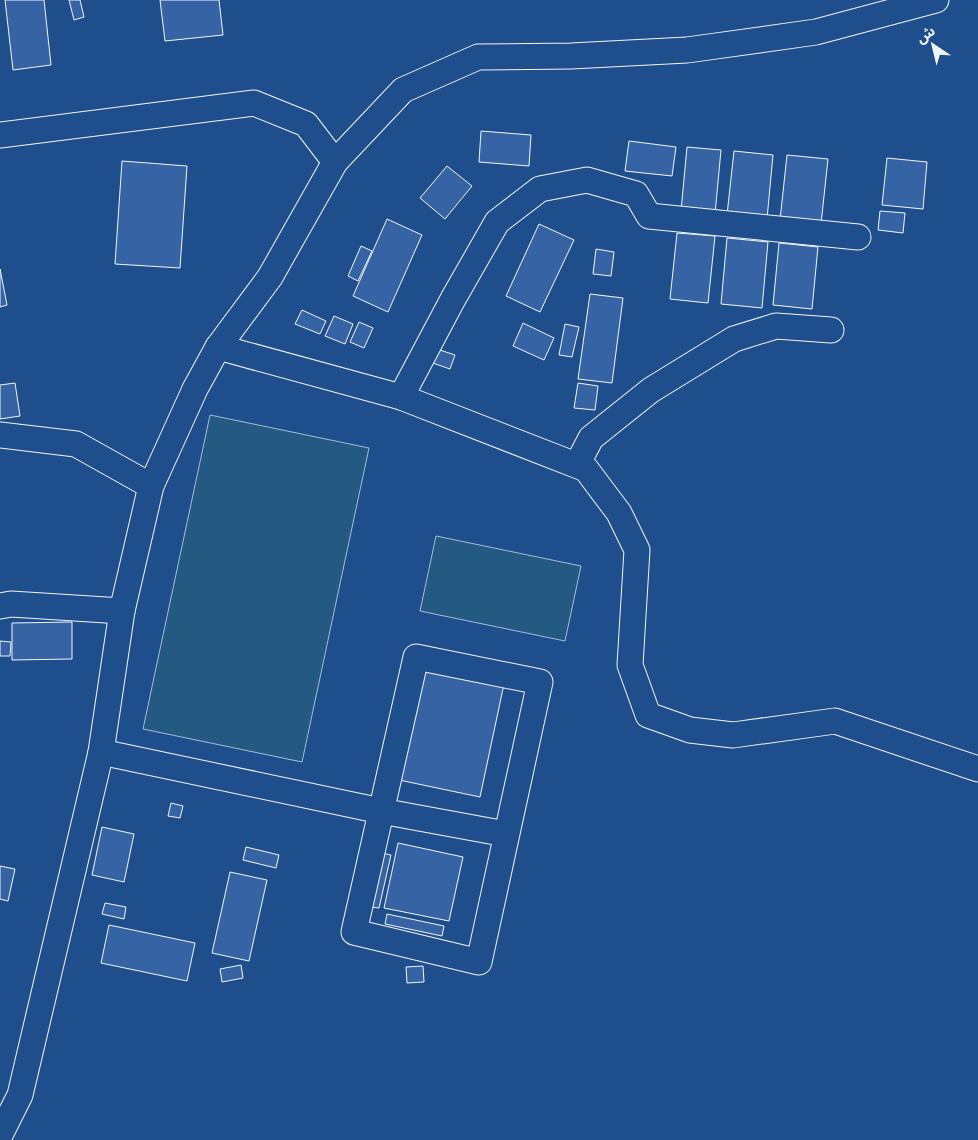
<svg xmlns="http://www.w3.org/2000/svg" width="978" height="1140" viewBox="0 0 978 1140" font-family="'Varela Round','Noto Sans Arabic',sans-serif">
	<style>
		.green { fill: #245a82; stroke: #a8bbd7 }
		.building { fill: #3563a3; stroke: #f2f6ff }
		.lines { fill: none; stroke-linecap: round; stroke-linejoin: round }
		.minor-casing { stroke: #f2f6ff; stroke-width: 27 }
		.minor { stroke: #1f4e8c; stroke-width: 25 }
	</style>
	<rect width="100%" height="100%" fill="#1f4e8c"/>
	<g class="green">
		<polygon points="210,415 369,448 302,762 143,729"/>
		<polygon points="436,536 581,566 565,641 420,611"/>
	</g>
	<g class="building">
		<polygon points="5,0 44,0 51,65 13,70"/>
		<polygon points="69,0 80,0 84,17 74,20"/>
		<polygon points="160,0 219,0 223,35 165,41"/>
		<polygon points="481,131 531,135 529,166 479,162"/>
		<polygon points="629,141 676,147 672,176 625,171"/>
		<polygon points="687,147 721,150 715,214 681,211"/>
		<polygon points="734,151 773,155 767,219 727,215"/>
		<polygon points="787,155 828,159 821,224 780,220"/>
		<polygon points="887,158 927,162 923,209 882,205"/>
		<polygon points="122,161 187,166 180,268 115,264"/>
		<polygon points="447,166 472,186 445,219 420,198"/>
		<polygon points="880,211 905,213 903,233 878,230"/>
		<polygon points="387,219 422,235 388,312 353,296"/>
		<polygon points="539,224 574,240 540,312 506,296"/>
		<polygon points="677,233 715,236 708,303 670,299"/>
		<polygon points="727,238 768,242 762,308 721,304"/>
		<polygon points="779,243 818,247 812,309 773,305"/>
		<polygon points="361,246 372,251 358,281 348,276"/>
		<polygon points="596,249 614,252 611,276 593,274"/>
		<polygon points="0,269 7,305 0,307"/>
		<polygon points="590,294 623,298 612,383 578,379"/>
		<polygon points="302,310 326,321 320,334 295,324"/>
		<polygon points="334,316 353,324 345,344 325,336"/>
		<polygon points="359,322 373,328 364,348 350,342"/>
		<polygon points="523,323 554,338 544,360 513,346"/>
		<polygon points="565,324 579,327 572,357 559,355"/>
		<polygon points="428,346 455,355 450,369 424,360"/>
		<polygon points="15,383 20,416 0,419 0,385"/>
		<polygon points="578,383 598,386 595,410 574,408"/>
		<polygon points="72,622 72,659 12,660 12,623"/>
		<polygon points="0,641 11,642 10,656 0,656"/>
		<polygon points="423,667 504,684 480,797 399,780"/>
		<polygon points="171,803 183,806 180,818 168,816"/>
		<polygon points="102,827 134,834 124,882 92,875"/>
		<polygon points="398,843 463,857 449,921 384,908"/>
		<polygon points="246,847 279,855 276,868 243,860"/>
		<polygon points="382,853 391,855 379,908 370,907"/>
		<polygon points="0,866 15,869 8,901 0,899"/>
		<polygon points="230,872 267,880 249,961 212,953"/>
		<polygon points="105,903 126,907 124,919 102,914"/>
		<polygon points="387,914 444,926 442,936 385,924"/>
		<polygon points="109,925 195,943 187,981 101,963"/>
		<polygon points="241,965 243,978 222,982 220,969"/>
		<polygon points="423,966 424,982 407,983 406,967"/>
	</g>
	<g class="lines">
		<g class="minor-casing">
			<g id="minor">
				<polyline points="0,135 254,103 306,124 335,162"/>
				<polyline points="218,347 401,397 586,469 619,513 637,550 630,665 648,715 690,730 733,735 835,721 978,769"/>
				<polyline points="401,397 453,299 497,222 540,189 587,180 636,194 649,216 858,237"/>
				<polyline points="0,435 76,444 151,486"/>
				<polyline points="577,465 591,438 651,390 734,339 776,326 831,330"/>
				<polyline points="0,606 11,604 122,611"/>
				<polygon points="416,657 540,682 479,962 354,932"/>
				<polyline points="101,752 381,811 506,834"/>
				<polyline points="0,1135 20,1095 101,752 122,611 151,486 195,389 218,347 270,277 335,162 403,90 478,57 571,56 687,50 816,32 936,0"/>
			</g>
		</g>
		<use href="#minor" class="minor"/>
	</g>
	<g transform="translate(933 45) rotate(325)" stroke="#1f4e8c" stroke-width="4" paint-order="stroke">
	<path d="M0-4L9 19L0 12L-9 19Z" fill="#f2f6ff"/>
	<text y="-8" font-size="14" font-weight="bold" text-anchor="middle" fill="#f2f6ff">ش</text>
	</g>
</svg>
